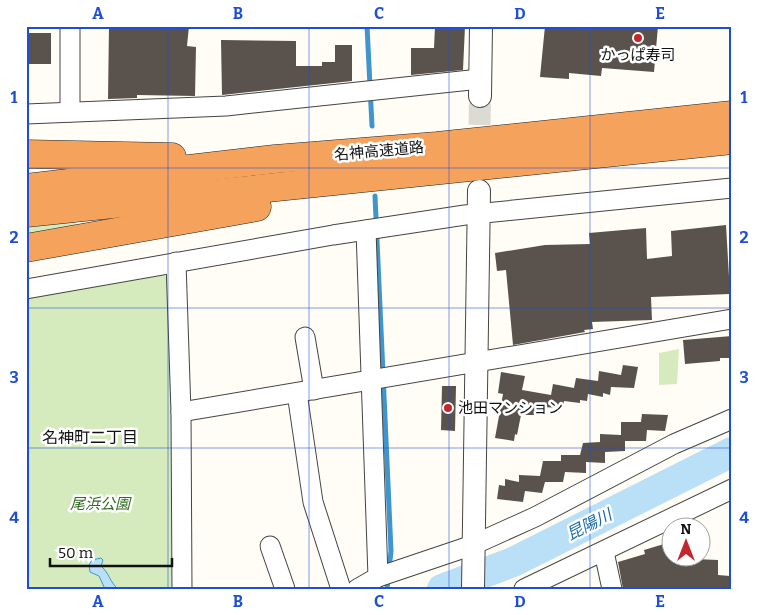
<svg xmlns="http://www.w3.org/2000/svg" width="758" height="615" viewBox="0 0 758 615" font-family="Bitter,'Noto Sans JP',serif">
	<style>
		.green { fill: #d5ebbd }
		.water { fill: #b9e0f7; stroke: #3f96cf }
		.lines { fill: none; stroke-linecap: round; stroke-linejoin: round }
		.stream { stroke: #3f96cf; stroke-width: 5 }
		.river { stroke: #b9e0f7; stroke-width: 30 }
		.building { fill: #5a524d }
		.tertiary-tunnel { stroke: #dbdad3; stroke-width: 22; stroke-dasharray: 22 11; stroke-linecap: butt }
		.minor-casing { stroke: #444; stroke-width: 21 }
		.tertiary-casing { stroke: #444; stroke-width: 24 }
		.motorway-casing { stroke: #222; stroke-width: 29 }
		.minor { stroke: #fff; stroke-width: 19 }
		.tertiary { stroke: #fff; stroke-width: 22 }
		.motorway { stroke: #f5a25d; stroke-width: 28 }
		.grid { fill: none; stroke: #1d4ed8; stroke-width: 1; stroke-opacity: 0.55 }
		.poi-dot { fill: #c4262e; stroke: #fff; stroke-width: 2 }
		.labels { text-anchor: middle; stroke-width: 5; stroke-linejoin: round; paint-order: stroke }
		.poi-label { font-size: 15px; fill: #111; stroke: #fff }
		.street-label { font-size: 15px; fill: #111; stroke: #fff }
		.park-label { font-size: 15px; font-style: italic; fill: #2f6b1f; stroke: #fff }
		.neighbourhood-label { font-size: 16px; fill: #111; stroke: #fff }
		.water-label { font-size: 16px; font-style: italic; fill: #1768a6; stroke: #fff }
		.neatline { fill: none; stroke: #1d4ed8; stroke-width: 2 }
		.grid-label { font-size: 16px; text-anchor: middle; font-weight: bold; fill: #1d4ed8 }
	</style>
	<rect width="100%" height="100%" fill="#fffdf5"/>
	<g class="green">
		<polygon points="73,219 76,225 26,238 26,225"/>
		<polygon points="162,273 171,282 174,589 26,589 26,296"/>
		<polygon points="679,349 677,384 659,385 659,353"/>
	</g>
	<path class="water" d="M101 558 103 560 101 566C110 574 109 581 118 589H105L99 576 90 572 89 565 92 560Z"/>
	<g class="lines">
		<g class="stream">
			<polyline points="367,26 372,126"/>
			<polyline points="375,196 391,551 389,570"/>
			<polyline points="387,589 388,578"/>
		</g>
		<polyline class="river" points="442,589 513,562 732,452"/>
	</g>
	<g class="building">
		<polygon points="109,26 152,28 152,26 189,26 187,46 196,47 195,96 137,95 137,98 108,99"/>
		<polygon points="435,26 465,26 463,70 411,75 411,48 434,48"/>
		<polygon points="545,26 658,26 654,72 602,68 601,76 569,73 569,79 540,77"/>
		<rect x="26" y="33" width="25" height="31"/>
		<polygon points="221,40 296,41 296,66 322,66 322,62 335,62 335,45 352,45 352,81 222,95"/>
		<polygon points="726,225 730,294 651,297 652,320 592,322 593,329 584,330 585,332 513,345 506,270 497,271 495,253 545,245 590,244 589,233 646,228 647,259 672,256 671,231"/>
		<polygon points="732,336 732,358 720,358 720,361 685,364 683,340"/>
		<polygon points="623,365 638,367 634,388 611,387 610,395 603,393 603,397 588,394 587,401 580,400 580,403 564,401 563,408 541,407 540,415 521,415 517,435 515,434 514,441 495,438 503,394 498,393 501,372 525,376 522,390 551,395 553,384 574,388 576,378 598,381 599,371 621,375"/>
		<polygon points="442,386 456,386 455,431 441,430"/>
		<polygon points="642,414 668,415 665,431 647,430 646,441 625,441 625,451 605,452 605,463 586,462 586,473 565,472 563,482 545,482 542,493 525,491 523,502 497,499 499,485 505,486 505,479 519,482 519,475 540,476 543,461 561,461 561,455 580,455 583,443 600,442 600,434 621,435 621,422 641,422"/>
		<polygon points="664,544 664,547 670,546 670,558 718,560 718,575 730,576 729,589 623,589 618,562 645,554 644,550"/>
	</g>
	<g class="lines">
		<polyline class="tertiary-tunnel" points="479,158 480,96"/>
		<g class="minor-casing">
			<g id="minor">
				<polyline points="70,112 70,26"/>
				<polyline points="26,114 226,106 480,79"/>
				<polyline points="366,230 378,577"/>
				<polyline points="176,262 181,412 182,589"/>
				<polyline points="26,289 333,235 465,215 732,188"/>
				<polyline points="305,337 314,390"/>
				<polyline points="297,393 313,502 341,589"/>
				<polyline points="181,412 732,319"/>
				<polyline points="270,546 285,589"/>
				<polyline points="604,552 612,589"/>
				<polyline points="357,589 378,577 473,545 535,517 674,444 732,419"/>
				<polyline points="524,589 732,489"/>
			</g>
		</g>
		<g class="tertiary-casing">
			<g id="tertiary">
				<polyline points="480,96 481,26"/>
				<polyline points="473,589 479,191"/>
			</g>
		</g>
		<g class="motorway-casing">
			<g id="motorway">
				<polyline points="26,154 172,157"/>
				<polyline points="26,188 275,159 437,146 732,115"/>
				<polyline points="26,213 732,140"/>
				<polyline points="26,248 257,207"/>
			</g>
		</g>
		<use href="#minor" class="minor"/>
		<use href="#tertiary" class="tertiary"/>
		<use href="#motorway" class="motorway"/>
	</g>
	<path class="grid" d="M168 26V589M309 26V589M449 26V589M590 26V589M26 168H732M26 308H732M26 448H732"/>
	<g class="poi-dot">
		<circle cx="638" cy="38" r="5"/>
		<circle cx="448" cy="408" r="5"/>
	</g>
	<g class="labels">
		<g class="poi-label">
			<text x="638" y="60">かっぱ寿司</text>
			<text x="458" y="413" text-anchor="start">池田マンション</text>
		</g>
		<g class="street-label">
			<text transform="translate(379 151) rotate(-5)" y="5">名神高速道路</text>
		</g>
		<g class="park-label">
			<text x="100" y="509">尾浜公園</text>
		</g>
		<g class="neighbourhood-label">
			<text x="90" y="443">名神町二丁目</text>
		</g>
		<g class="water-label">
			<text transform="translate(589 524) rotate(-27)" y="6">昆陽川</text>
		</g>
	</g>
	<rect width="758" height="615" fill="none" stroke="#ffffff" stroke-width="55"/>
	<g transform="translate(686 542)"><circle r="24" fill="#ffffff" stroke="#a0a0a0"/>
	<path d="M0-4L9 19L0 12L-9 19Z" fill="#c4262e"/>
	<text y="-8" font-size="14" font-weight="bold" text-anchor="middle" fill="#111111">N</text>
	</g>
	<path d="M50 558v8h122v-8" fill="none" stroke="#111111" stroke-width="2.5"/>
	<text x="58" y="558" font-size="15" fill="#111111" stroke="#ffffff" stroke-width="4" paint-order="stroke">50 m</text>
	<rect x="28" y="28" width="702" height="560" class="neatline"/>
	<g class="grid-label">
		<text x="98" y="19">A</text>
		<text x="238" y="19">B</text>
		<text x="379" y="19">C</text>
		<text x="520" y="19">D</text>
		<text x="660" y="19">E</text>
		<text x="14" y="103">1</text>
		<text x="744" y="103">1</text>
		<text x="14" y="243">2</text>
		<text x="744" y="243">2</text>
		<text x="14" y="383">3</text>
		<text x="744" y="383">3</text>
		<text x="14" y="523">4</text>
		<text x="744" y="523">4</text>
		<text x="98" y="607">A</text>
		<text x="238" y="607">B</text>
		<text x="379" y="607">C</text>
		<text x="520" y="607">D</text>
		<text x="660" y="607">E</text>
	</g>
</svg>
